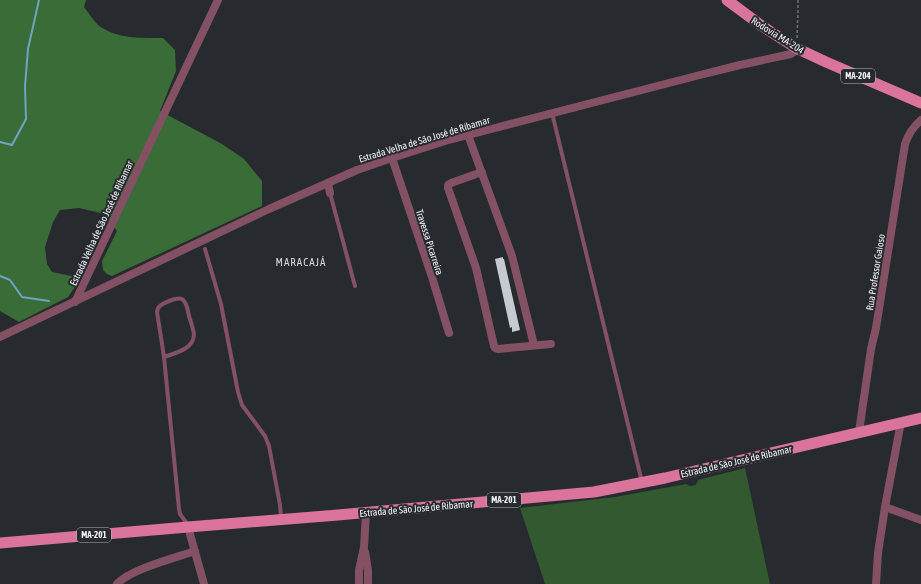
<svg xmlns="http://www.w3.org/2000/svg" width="921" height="584" viewBox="0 0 921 584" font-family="'Asap Condensed',sans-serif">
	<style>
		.green { fill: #325930 }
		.forest { fill: #3a6c37 }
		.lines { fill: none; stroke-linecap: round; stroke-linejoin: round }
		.stream { stroke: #6ea4c2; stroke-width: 2 }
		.building { fill: #c4cacf }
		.path { stroke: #6d7074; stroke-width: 1.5; stroke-dasharray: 3 2; stroke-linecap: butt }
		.service { stroke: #835163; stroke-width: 4 }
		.minor { stroke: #835163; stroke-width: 8 }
		.primary { stroke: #da749b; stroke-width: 11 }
		.labels { text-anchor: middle; stroke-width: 4; stroke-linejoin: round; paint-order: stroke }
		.shield { fill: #272b2f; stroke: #b3b6ba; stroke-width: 1 }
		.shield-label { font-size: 9px; font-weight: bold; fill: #eff2f5 }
		.street-label { font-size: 10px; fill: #eff2f5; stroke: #272b2f }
		.neighbourhood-label { font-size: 11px; letter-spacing: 1px; fill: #d5dae0; stroke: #272b2f }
	</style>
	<rect width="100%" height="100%" fill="#272b2f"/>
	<polygon class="green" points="745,468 770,584 545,584 520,508 615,497 686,484 690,486 696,485 698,480"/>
	<path class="forest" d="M0 0H86L84 7C89 13 93 20 98 25 116 39 141 38 163 38L175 50 176 71 160 111 222 144 244 159 262 181V206L112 276 107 274 103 270 102 261 117 231 105 214 79 208 60 210 53 222 45 247 47 264 52 272 81 278 68 297 19 322 0 311Z"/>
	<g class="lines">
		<g class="stream">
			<polyline points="0,142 12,145 26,119 25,86 28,49 39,0"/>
			<polyline points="0,276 10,280 22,297 49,301"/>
		</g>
	</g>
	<polygon class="building" points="503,257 503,259 504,259 520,330 512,332 512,327 510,328 495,259"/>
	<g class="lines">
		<polyline class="path" points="797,38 798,12 798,0"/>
		<g class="service">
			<polyline points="552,113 642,482"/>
			<polyline points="330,193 355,286"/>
			<polyline points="205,249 221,304 238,392 242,405 265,436 269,446 280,505 281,518"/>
			<path d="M164 357C176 353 194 349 194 334 193 328 191 322 189 316 188 311 187 302 182 299 177 297 162 303 159 307 157 309 158 309 157 312L164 357 179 509 180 514 188 525"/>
		</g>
		<g class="minor">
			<polyline points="468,135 512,256 534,345"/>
			<polyline points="392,158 432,277 449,333"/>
			<polyline points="482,172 451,183 448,185 448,188 476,268 494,346 495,348 498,349 551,344"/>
			<polyline points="328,183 330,193"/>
			<polyline points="75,302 218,0"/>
			<polyline points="0,337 269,209 357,170 392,158 445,141 696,76 740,65 791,54 794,52 796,48"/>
			<path d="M859 432 871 349 876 328 905 144C908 135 914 126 921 120"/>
			<polyline points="885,507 921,520"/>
			<polyline points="188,527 204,584"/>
			<polyline points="365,552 368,570 368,584"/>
			<path d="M117 584C131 569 175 558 195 551"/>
			<polyline points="359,584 359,570 364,547 366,512"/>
			<polyline points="876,584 878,553 885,507 901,422"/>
		</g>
		<g class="primary">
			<polyline points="727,0 762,26 796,48 826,62 921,103"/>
			<polyline points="0,543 188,527 338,515 594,492 665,478 921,418"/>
		</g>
	</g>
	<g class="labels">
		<g class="shield">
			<rect x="841" y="69" width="34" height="14" rx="3"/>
			<rect x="487" y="493" width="34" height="14" rx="3"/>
			<rect x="77" y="528" width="34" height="14" rx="3"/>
		</g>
		<g class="shield-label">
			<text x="858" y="79">MA-204</text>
			<text x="504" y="503">MA-201</text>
			<text x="94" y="538">MA-201</text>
		</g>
		<g class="street-label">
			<text transform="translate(778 35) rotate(32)" y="4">Rodovia MA-204</text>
			<text transform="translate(424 139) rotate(-17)" y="4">Estrada Velha de São José de Ribamar</text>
			<text transform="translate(101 223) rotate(-65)" y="4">Estrada Velha de São José de Ribamar</text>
			<text transform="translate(430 242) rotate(72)" y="4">Travessa Picarreira</text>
			<text transform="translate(875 272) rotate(-81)" y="4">Rua Professor Gaioso</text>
			<text transform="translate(736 461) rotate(-13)" y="4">Estrada de São José de Ribamar</text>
			<text transform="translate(416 508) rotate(-5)" y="4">Estrada de São José de Ribamar</text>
		</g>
		<g class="neighbourhood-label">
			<text x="301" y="266">MARACAJÁ</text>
		</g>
	</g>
</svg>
